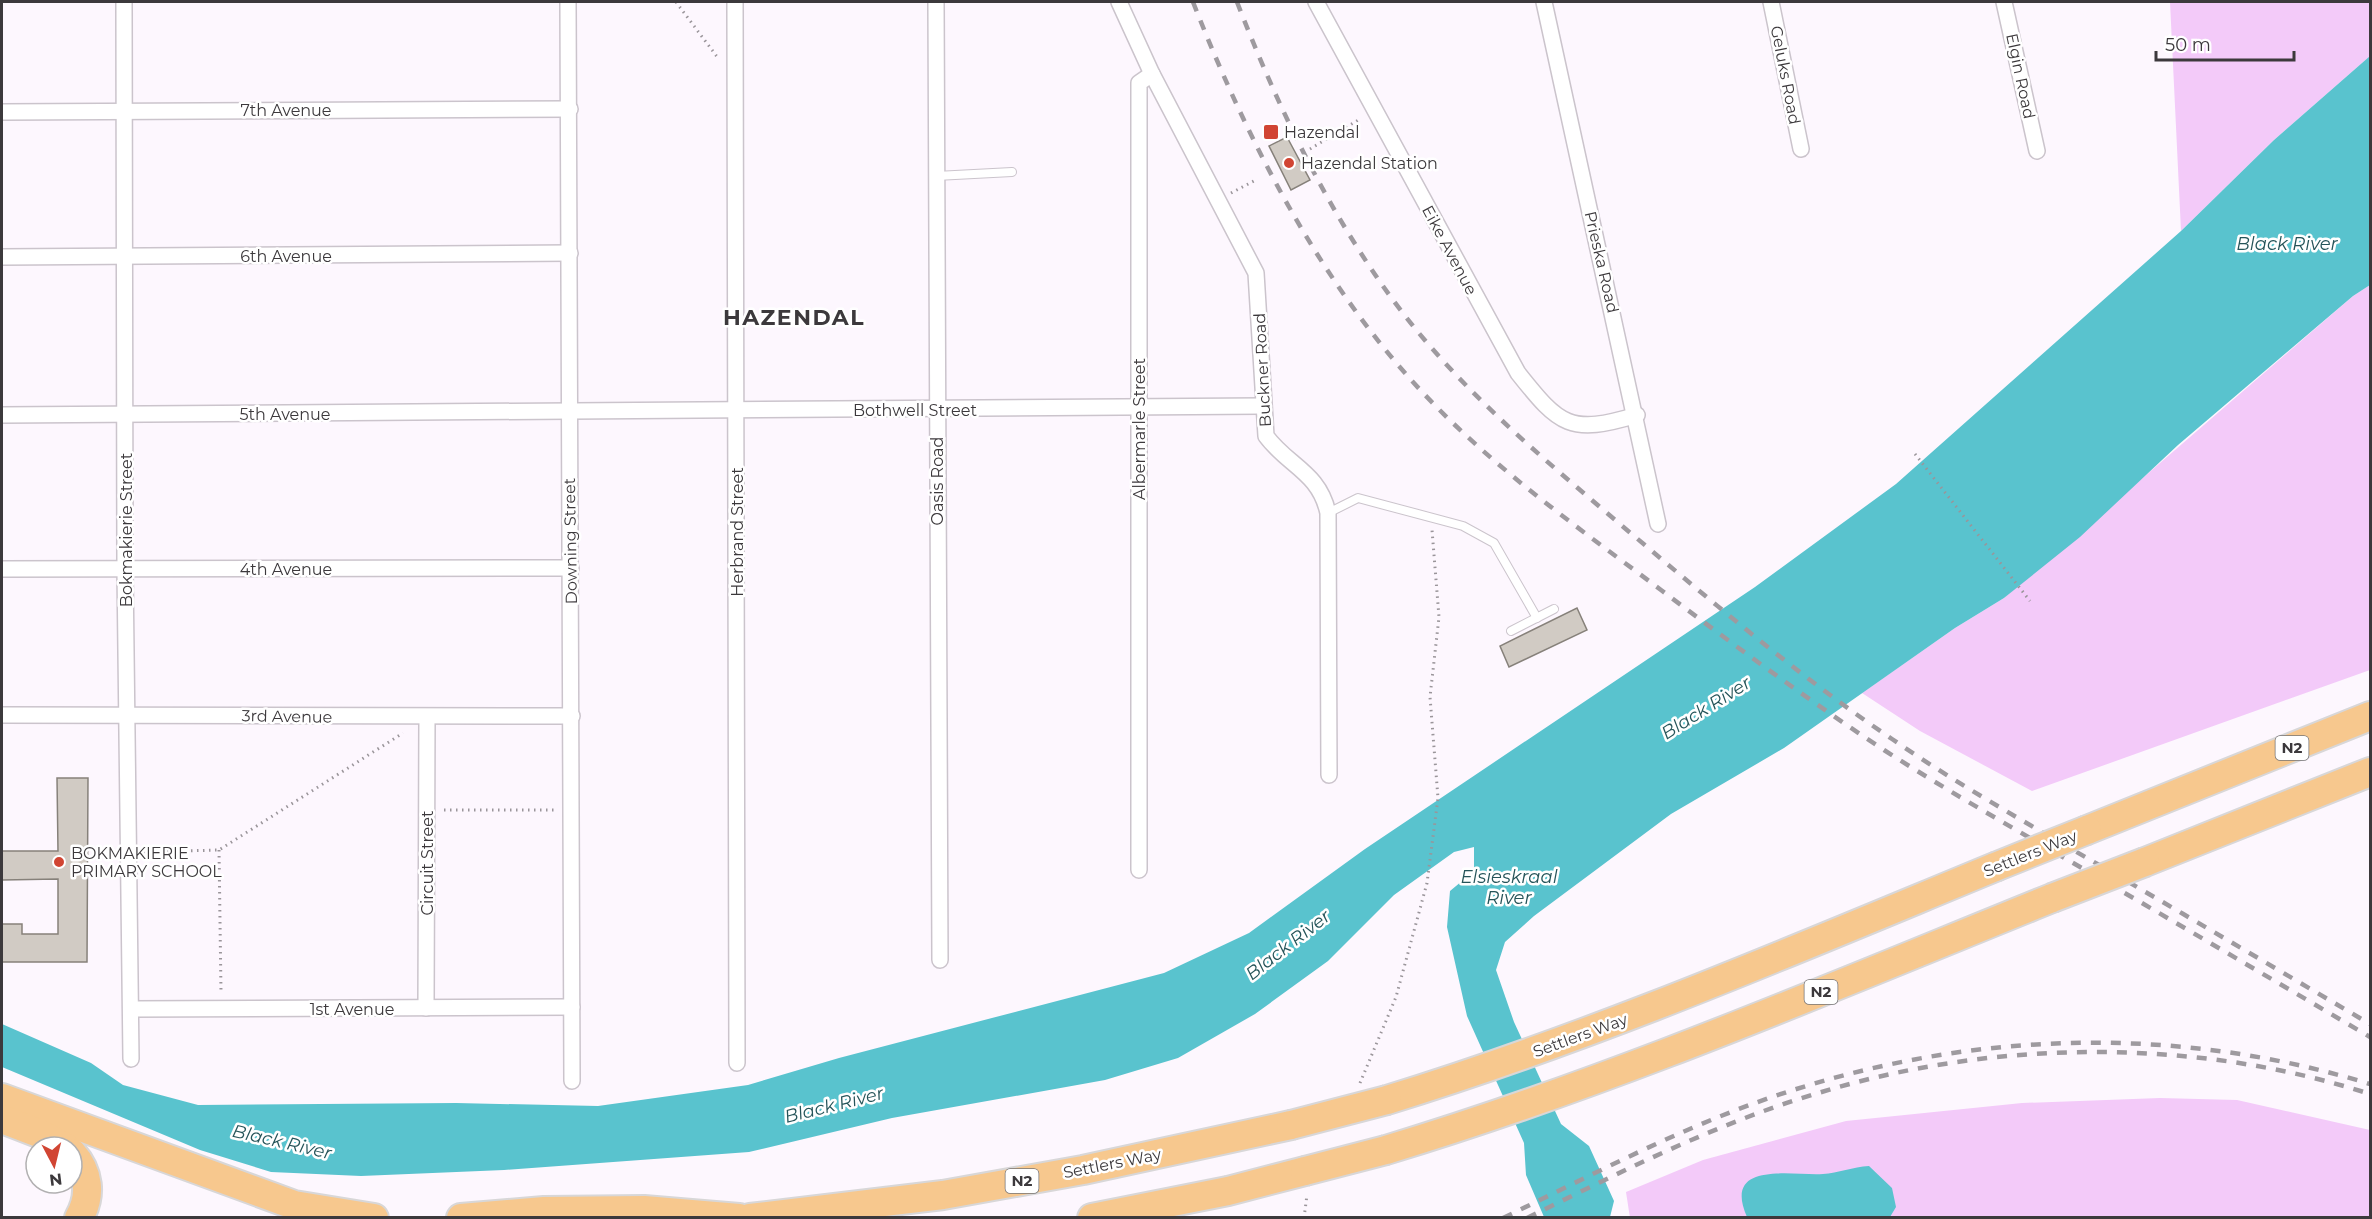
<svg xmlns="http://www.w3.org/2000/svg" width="2372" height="1219" viewBox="0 0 2372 1219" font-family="Montserrat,sans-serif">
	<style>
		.green { fill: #f3caf9 }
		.water { fill: #59c3ce }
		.building { fill: #d1cbc4; stroke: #86817a; stroke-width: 1.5 }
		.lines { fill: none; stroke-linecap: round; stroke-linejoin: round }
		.service-casing { stroke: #cbc4cc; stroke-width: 10 }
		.minor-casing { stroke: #cbc4cc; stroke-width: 18 }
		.motorway-casing { stroke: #d8d7d8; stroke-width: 32 }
		.path { stroke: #9a959a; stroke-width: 3; stroke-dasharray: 1.5 4.5; stroke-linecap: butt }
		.service { stroke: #fff; stroke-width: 8 }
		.minor { stroke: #fff; stroke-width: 15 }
		.motorway { stroke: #f7c88e; stroke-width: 28 }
		.rail { stroke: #9e9a9f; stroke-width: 4.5; stroke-dasharray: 10 10; stroke-linecap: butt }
		.motorway-bridge-casing { stroke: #d8d7d8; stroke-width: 32; stroke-linecap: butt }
		.motorway-bridge { stroke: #f7c88e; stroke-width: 28 }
		.poi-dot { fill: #d14533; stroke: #fff; stroke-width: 2 }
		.labels { text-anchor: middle; stroke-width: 5; stroke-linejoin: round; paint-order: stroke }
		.shield { fill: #fff; stroke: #767476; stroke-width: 1.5 }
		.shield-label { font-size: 15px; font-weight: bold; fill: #3c393c }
		.street-label { font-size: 16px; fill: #3c393c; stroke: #fff }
		.poi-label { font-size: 16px; fill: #3c393c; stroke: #fff; text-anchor: start }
		.water-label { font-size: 18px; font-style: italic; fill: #255459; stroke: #fff }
		.district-label { font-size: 22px; font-weight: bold; letter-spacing: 1.5px; fill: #3c393c; stroke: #fff }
	</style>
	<rect width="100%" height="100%" fill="#fdf7fe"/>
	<g class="green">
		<polygon points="2170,2 2370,2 2370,56 2274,140 2181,231"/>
		<polygon points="2370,285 2370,670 2032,791 1920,731 1862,693 1955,628 2004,598 2353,296"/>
		<polygon points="2160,1098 2237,1100 2370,1130 2370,1217 1630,1218 1626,1192 1703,1160 1846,1121 2022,1103"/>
	</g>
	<g class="water">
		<polygon points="2370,56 2370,285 2353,296 2178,445 2080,537 2004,598 1955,628 1784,748 1671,814 1534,916 1505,942 1496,970 1514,1022 1561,1124 1589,1146 1614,1201 1610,1217 1544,1217 1526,1175 1524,1143 1467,1016 1447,927 1450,891 1474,871 1474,847 1454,852 1394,895 1328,961 1255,1014 1178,1058 1105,1080 892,1118 749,1152 504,1170 361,1176 271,1172 200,1150 2,1067 2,1024 91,1063 123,1085 198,1105 456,1103 598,1106 748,1085 839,1058 1164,973 1249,933 1365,849 1755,587 1896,484 2181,231 2274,140"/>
		<path d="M1869 1166 1892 1188 1896 1207 1890 1217H1747C1722 1160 1791 1176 1823 1174 1838 1173 1853 1167 1869 1166Z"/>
	</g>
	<g class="building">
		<polygon points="1287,137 1310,180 1291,190 1269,146"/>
		<polygon points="1577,608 1587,630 1509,667 1500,646"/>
		<polygon points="57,778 88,778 87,962 2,962 2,924 22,924 22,934 58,934 58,879 2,880 2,851 58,851"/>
	</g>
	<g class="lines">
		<g class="service-casing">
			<g id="service">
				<polyline points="936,176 1012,172"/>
				<polyline points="1328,513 1358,498 1463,526 1494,543 1537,618"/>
				<polyline points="1511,631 1554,609"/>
			</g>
		</g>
		<g class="minor-casing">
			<g id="minor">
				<polyline points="124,2 125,570 131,1059"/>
				<polyline points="568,2 572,1081"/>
				<polyline points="735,2 737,1063"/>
				<polyline points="936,2 940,960"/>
				<path d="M1119 2 1152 74 1256 273 1266 436C1288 466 1319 472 1328 513L1329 775"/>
				<path d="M1316 2 1518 373C1560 426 1570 435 1637 415"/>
				<polyline points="1544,2 1658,524"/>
				<polyline points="1771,2 1801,149"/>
				<polyline points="2004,2 2037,151"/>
				<polyline points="2,112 570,109"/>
				<polyline points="2,257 570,253"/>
				<polyline points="2,415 1262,406"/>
				<polyline points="2,569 571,568"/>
				<polyline points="2,715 572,716"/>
				<polyline points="1139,870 1139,83 1152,74"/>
				<polyline points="426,1008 427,717"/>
				<polyline points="132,1009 572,1007"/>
			</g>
		</g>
		<g class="motorway-casing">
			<g id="motorway">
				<polyline points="2087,830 2370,716"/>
				<polyline points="2145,862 2370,772"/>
				<polyline points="2,1098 294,1205 374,1218"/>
				<path d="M1387 1100C1595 1036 1794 950 1995 867"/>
				<polyline points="2,1119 41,1134 65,1147"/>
				<path d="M1386 1150C1614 1081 1832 987 2052 898"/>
				<path d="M72 1153C89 1172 92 1195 79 1218"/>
				<polyline points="461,1218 544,1211 644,1210 739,1218"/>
				<polyline points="750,1218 943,1195 1083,1170 1291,1125"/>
				<polyline points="1092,1218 1228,1191 1305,1171"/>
			</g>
		</g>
		<g class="path">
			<polyline points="676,2 718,58"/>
			<polyline points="1310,149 1360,119"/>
			<polyline points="1231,193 1254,181"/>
			<polyline points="1915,454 2030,601"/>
			<polyline points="444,810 554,810"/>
			<polyline points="219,850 221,992"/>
			<polyline points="143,852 219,850 403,733"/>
			<polyline points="1360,1083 1396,997 1427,883 1438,798 1430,697 1439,617 1432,530"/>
			<polyline points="1304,1218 1307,1195"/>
		</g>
		<use href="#service" class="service"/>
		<use href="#minor" class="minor"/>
		<use href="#motorway" class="motorway"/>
		<g class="rail">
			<path d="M1193 2C1248 142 1321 285 1425 395 1496 470 1580 529 1661 590 1734 645 1808 700 1884 750 1954 795 2027 836 2099 878 2190 931 2280 984 2370 1037"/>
			<path d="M1237 2C1277 105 1327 210 1393 300 1457 387 1539 455 1621 525 1709 599 1797 675 1892 739 1963 788 2039 830 2113 873 2199 923 2285 974 2370 1024"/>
			<path d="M1503 1218C1586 1178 1669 1134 1755 1103 1954 1031 2168 1022 2370 1084"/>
			<path d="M1527 1218C1621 1172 1715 1124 1815 1094 1992 1039 2194 1037 2370 1094"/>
		</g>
		<g class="motorway-bridge-casing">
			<g id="motorway-bridge">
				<polyline points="1995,867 2087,830"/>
				<polyline points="2052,898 2145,862"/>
				<polyline points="1291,1125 1387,1100"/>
				<polyline points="1305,1171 1386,1150"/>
			</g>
		</g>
		<use href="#motorway-bridge" class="motorway-bridge"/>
	</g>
	<g class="poi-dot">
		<rect x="1263" y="124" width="16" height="16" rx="3"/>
		<circle cx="1289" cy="163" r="6"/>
		<circle cx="59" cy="862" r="6"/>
	</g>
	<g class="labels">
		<g class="shield">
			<rect x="2275.5" y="736" width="33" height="24" rx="4.5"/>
			<rect x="1804.5" y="980" width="33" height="24" rx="4.5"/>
			<rect x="1005.5" y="1169" width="33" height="24" rx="4.5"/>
		</g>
		<g class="shield-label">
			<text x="2292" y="753">N2</text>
			<text x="1821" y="997">N2</text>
			<text x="1022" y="1186">N2</text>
		</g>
		<g class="street-label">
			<text transform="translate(1786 75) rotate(79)" y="6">Geluks Road</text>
			<text transform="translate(2021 76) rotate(78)" y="6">Elgin Road</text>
			<text x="286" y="116">7th Avenue</text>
			<text transform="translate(1450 250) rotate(62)" y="6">Eike Avenue</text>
			<text x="286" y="262">6th Avenue</text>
			<text transform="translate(1602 262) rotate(77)" y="6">Prieska Road</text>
			<text transform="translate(1262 370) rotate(-93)" y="6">Buckner Road</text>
			<text x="915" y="416">Bothwell Street</text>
			<text x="285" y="420">5th Avenue</text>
			<text transform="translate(1139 429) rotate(-90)" y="6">Albermarle Street</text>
			<text transform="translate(937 481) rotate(-90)" y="6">Oasis Road</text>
			<text transform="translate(126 530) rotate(-90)" y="6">Bokmakierie Street</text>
			<text transform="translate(737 532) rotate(-90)" y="6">Herbrand Street</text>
			<text transform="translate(570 541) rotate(-91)" y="6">Downing Street</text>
			<text x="286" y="575">4th Avenue</text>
			<text transform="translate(287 716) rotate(1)" y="6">3rd Avenue</text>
			<text transform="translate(2030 853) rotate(-22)" y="6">Settlers Way</text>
			<text transform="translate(427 863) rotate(-90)" y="6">Circuit Street</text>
			<text x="352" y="1015">1st Avenue</text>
			<text transform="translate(1580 1035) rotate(-20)" y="6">Settlers Way</text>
			<text transform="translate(1112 1163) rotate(-11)" y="6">Settlers Way</text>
		</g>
		<g class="poi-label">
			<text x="1284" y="138">Hazendal</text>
			<text x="1301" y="169">Hazendal Station</text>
			<text x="71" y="859">BOKMAKIERIE<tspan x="71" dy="18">PRIMARY SCHOOL</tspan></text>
		</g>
		<g class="water-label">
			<text x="2287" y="250">Black River</text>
			<text transform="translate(1706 708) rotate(-32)" y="6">Black River</text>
			<text x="1509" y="883">Elsieskraal<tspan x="1509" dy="21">River</tspan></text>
			<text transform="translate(1288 945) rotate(-38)" y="6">Black River</text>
			<text transform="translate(834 1105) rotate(-14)" y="6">Black River</text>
			<text transform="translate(282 1142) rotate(13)" y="6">Black River</text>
		</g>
		<g class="district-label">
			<text x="794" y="325">HAZENDAL</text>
		</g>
	</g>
	<rect width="2372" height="1219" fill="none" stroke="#3c393c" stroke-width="6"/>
	<g transform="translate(54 1165) rotate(173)"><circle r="28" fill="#ffffff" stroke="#b1b0b1" stroke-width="1.5"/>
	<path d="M0-4.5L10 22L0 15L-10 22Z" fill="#d14533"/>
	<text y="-9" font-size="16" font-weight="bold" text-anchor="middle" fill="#3c393c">N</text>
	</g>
	<path d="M2156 51v9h138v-9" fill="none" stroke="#3c393c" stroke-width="3"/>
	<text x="2165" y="51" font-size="18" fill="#3c393c" stroke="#ffffff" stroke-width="4.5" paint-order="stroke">50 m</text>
</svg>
